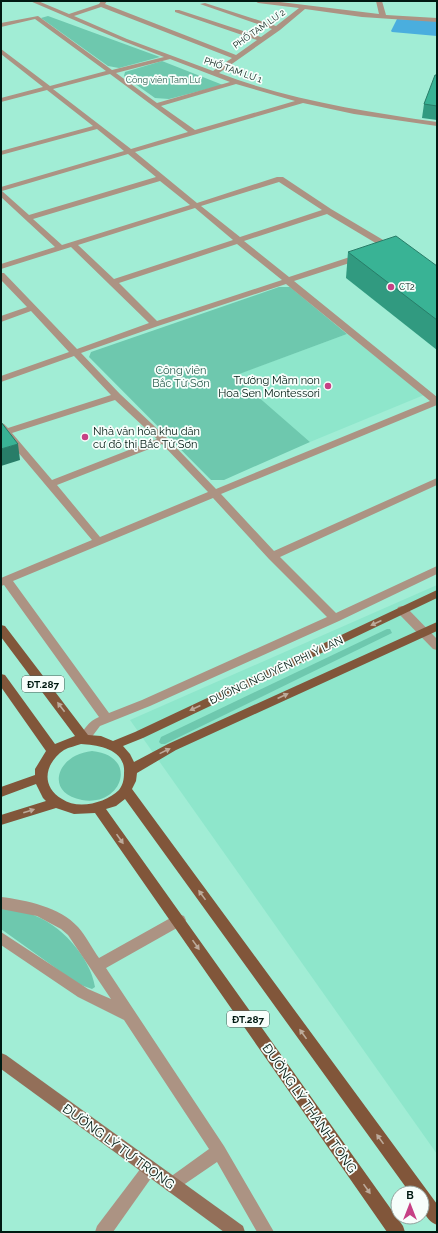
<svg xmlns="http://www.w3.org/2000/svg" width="438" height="1233" viewBox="0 0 438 1233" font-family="Raleway,sans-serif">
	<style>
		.built { fill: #8ee6cb }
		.green { fill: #6ec8ae }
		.water { fill: #4aaede }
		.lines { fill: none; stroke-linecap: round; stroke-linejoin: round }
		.minor { fill: #ac9383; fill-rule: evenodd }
		.secondary { fill: #936f59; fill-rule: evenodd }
		.primary { fill: #81563a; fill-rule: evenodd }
		.wall { fill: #319a80 }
		.shaded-wall { fill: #287d68 }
		.building { fill: #39b395; stroke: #287d68 }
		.oneway { fill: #bcaa9a }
		.poi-dot { fill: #c64185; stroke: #f7fefb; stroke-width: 1.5 }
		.labels { text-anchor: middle; stroke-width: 3.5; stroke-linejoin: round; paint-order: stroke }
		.far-street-label { font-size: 9px; fill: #001a12; stroke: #f7fefb }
		.far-park-label { font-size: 9px; fill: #2d5e50; stroke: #f7fefb }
		.far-poi-label { font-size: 9px; fill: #001a12; stroke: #f7fefb; text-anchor: start }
		.shield { fill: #f7fefb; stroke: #4a5e58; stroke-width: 1 }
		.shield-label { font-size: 10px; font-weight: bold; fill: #001a12 }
		.park-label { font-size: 11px; fill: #2d5e50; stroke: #f7fefb }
		.poi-label { font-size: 11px; fill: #001a12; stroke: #f7fefb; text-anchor: end }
		.street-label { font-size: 11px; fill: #001a12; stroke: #f7fefb }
		.near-street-label { font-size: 13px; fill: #001a12; stroke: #f7fefb }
	</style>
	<rect width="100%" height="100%" fill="#a1edd5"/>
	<g class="built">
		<polygon points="347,334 424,395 310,442 233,376"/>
		<polygon points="437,585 437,1154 130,720"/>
	</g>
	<g class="green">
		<polygon points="48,16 160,57 119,68 108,66 41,18"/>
		<polygon points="162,61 223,85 169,99 155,98 124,76 125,72"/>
		<polygon points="279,287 290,287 347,334 234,376 310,442 224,480 211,480 89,357 91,352"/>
		<polygon points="387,629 390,629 392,633 165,744 161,744 159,742 161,737"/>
		<path d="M92 751C140 756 122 807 82 800 45 794 55 755 92 751Z"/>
		<path d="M1 906C11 909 22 911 31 914 60 924 90 956 95 987L92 989 78 984 1 929Z"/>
	</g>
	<polygon class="water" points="397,19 437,21 437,36 392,32 391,31"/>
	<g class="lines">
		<g class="minor">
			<path d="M30 1H38L69 14 99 4 101 1H107L105 4 236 55 257 40 175 12V10H179L261 37 272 29 200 4 205 3 276 26 299 8 258 3 255 1H272L379 14 376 1H382L386 15 437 18V22L362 17 305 9 280 30 219 73C289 100 363 111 437 122V126L354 114 303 103 135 152 197 203 277 177H283L331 209 395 247V251H389L327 214 244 241 289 277 359 254H365V258L294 281 437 397V405L221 494 274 551 437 478V485L280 557 336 613 437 566V574L339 621 150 706 100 726 88 742 84 744 80 742 78 739C83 730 89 721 99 717L4 585 1 586V578L92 540 1 432V423L4 424 8 428 111 395 74 356 1 382V376L69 352 31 311 1 322V316L27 307 1 280V273H4L77 349 149 323 71 247 1 269V264L55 247 1 197V187L124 151 97 129 1 155V151L93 126 47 90 1 102V98L43 87 1 54V49L50 86 106 71 35 19 1 27V23L38 16 112 70 164 57 123 41ZM101 7 232 58 213 71 127 39 74 16ZM170 59 230 82 157 103 116 73ZM110 74 188 132 131 149 53 89ZM236 84 295 101 195 130 161 106ZM128 154 156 177 29 215 2 191ZM160 181 190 205 62 245 33 219ZM279 182 322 210 240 237 201 206ZM195 208 233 240 114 279 78 245ZM237 244 282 280 157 321 119 283ZM286 284 430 401 216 489 167 438 120 394 81 353 158 326ZM115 400 157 439 52 480 12 433ZM162 444 208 492 100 537 57 485ZM213 498 269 559 327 617 142 700 109 713 13 581Z"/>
			<polygon points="402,606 406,607 437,639 437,650 433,649 398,613 397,610 398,607"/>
			<path d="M1 897C26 900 60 907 78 927 86 936 92 948 99 958L174 916 179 914 184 916 186 920 184 924 106 968 224 1146 274 1232H257L217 1162 176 1190 171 1193 166 1190 163 1185 166 1180 209 1149 124 1020 78 997 1 945V932L88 989 111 999 68 935 61 929 37 916 1 909Z"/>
			<polygon points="149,1161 154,1164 157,1169 154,1174 113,1232 95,1232 97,1226 144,1164"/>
		</g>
		<polygon class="secondary" points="1,1053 6,1055 243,1226 245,1232 224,1232 1,1069"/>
		<path class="primary" d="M437 590V598L143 738 123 746 130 754 134 762 168 744 437 622V631L176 750 137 773 136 781 132 789 437 1204V1225C423 1219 422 1206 422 1193H410L125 799 116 806 106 809 403 1226 405 1232H387L95 813 74 814 56 808 1 825V815L46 801 43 798 36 784 1 797V787L35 775V769L46 751 1 687V674L5 675 55 744 75 736 1 637V625L5 626 88 735 101 736 113 741 135 732ZM81 744C98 745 126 749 124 773 124 779 123 785 119 790 106 803 78 810 62 799 40 786 45 763 64 750 69 747 76 746 81 744Z"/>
	</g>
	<g class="wall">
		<polygon points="437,75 437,120 422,118 424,104"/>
		<polygon points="348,252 437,266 437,350 346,278"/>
	</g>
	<polygon class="shaded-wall" points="18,444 20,460 1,466 1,449"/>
	<g class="building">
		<polygon points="435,75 437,75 437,106 424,104"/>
		<polygon points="396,236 437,266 437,320 348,252"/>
		<polygon points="1,422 18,444 1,449"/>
	</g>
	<defs><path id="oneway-solid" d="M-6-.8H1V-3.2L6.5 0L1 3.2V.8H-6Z"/></defs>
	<g class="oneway">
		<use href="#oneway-solid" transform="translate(376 623) rotate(155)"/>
		<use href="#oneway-solid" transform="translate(283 696) rotate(-25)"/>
		<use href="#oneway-solid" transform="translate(61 707) rotate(-127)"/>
		<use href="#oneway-solid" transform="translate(195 708) rotate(155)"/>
		<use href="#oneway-solid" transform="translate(165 751) rotate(-26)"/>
		<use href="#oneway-solid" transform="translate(29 811) rotate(-17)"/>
		<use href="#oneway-solid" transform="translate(120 839) rotate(55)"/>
		<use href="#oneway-solid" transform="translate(202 895) rotate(-126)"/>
		<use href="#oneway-solid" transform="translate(196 945) rotate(55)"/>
		<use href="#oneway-solid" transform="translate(303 1034) rotate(-126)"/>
		<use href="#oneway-solid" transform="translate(380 1139) rotate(-126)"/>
		<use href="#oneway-solid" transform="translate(367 1189) rotate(55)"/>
	</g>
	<g class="poi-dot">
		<circle cx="391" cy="287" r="4"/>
		<circle cx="328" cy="386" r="4"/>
		<circle cx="85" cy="437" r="4"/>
	</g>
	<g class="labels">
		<g class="far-street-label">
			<text transform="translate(259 29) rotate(-35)" y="3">PHỐ TAM LƯ 2</text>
			<text transform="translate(233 70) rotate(19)" y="3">PHỐ TAM LƯ 1</text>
		</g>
		<g class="far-park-label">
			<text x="163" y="83">Công viên Tam Lư</text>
		</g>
		<g class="far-poi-label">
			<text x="399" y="290">CT2</text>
		</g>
		<g class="shield">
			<rect x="22" y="676" width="42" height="16" rx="3"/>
			<rect x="227" y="1011" width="42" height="16" rx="3"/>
		</g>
		<g class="shield-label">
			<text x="43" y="688">ĐT.287</text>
			<text x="248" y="1023">ĐT.287</text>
		</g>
		<g class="park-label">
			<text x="181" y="374">Công viên<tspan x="181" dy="13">Bắc Từ Sơn</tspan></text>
		</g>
		<g class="poi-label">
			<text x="320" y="384">Trường Mầm non<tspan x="320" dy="13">Hoa Sen Montessori</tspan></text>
			<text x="93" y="435" text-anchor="start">Nhà văn hóa khu dân<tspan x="93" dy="13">cư đô thị Bắc Từ Sơn</tspan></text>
		</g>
		<g class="street-label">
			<text transform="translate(276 670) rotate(-25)" y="4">ĐƯỜNG NGUYÊN PHI Ỷ LAN</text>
		</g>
		<g class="near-street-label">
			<text transform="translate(310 1108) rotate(55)" y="5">ĐƯỜNG LÝ THÁNH TÔNG</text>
			<text transform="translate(119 1146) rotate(36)" y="5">ĐƯỜNG LÝ TỰ TRỌNG</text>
		</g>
	</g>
	<rect width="438" height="1233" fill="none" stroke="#001a12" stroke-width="4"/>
	<g transform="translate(410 1205)"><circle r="19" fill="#f7fefb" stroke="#94a39e"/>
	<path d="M0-3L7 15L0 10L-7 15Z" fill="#c64185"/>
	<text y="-6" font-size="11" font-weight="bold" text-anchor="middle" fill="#001a12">B</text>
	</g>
</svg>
